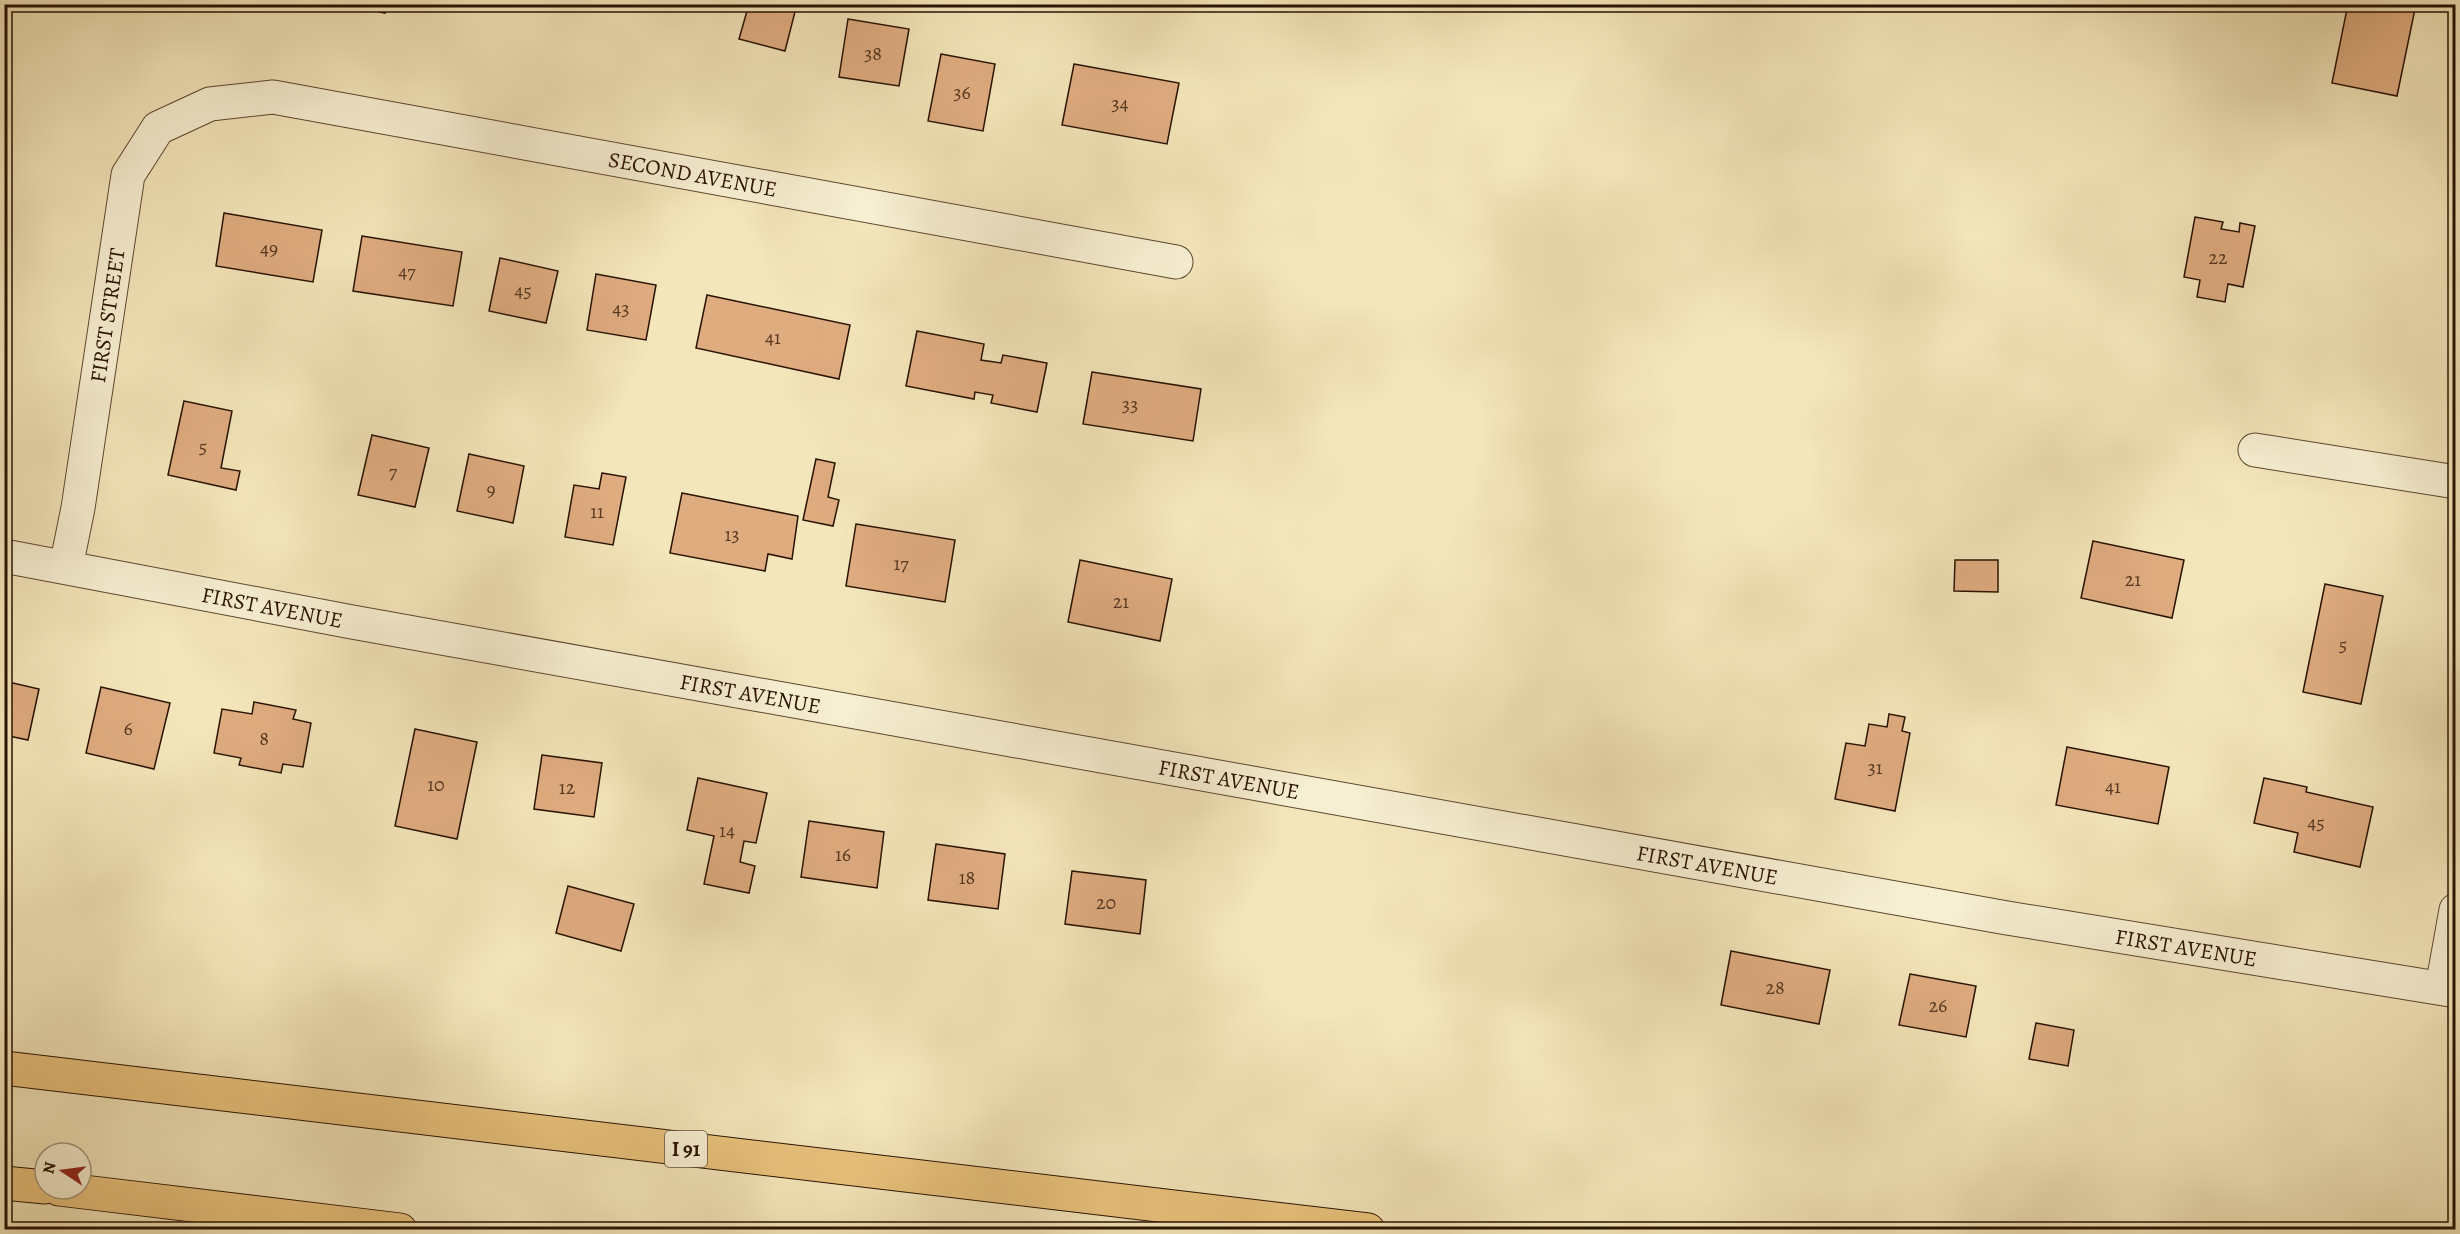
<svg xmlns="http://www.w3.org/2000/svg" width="2460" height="1234" viewBox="0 0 2460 1234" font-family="Alegreya,serif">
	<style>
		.building { fill: #dfac80; stroke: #291200; stroke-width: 1.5 }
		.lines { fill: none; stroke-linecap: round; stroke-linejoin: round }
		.street-casing { stroke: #5c472e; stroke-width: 35 }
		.highway-casing { stroke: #291200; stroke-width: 35 }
		.street { stroke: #f7efd2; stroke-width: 33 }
		.highway { stroke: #eac37d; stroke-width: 33 }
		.labels { text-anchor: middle; stroke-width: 5; stroke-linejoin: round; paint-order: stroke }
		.number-label { font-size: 20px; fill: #563820 }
		.shield { fill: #f7efd2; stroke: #67543f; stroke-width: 1.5 }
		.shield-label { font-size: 21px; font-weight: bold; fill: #291200 }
		.street-label { font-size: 22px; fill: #291200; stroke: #f7efd2 }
	</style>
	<rect width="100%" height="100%" fill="#f3e6ba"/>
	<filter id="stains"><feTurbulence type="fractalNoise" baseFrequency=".00333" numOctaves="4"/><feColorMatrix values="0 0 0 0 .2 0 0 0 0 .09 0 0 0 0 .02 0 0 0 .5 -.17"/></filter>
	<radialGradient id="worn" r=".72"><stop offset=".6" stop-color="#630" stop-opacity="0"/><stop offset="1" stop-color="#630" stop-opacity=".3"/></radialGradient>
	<g class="building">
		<polygon points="342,4 387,4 385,13"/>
		<polygon points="749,4 797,4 785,51 739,39"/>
		<polygon points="2348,4 2416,4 2397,96 2332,83"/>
		<polygon points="848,19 909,29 899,86 839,77"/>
		<polygon points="941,54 995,64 983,131 928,121"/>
		<polygon points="1074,64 1179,83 1167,144 1062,125"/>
		<polygon points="224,213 322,230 313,282 216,266"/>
		<polygon points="2195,217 2223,222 2221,229 2239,232 2240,223 2255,226 2243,287 2228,284 2225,302 2197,297 2200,280 2184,277"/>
		<polygon points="362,236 462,252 453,306 353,291"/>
		<polygon points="500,258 558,271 546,323 489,311"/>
		<polygon points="596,274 656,285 646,340 587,330"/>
		<polygon points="707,295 850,325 839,379 696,348"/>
		<polygon points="917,331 984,344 981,360 1001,363 1003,355 1047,363 1037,412 991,403 993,395 975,392 974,399 906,386"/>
		<polygon points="1092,372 1201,389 1193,441 1083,424"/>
		<polygon points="184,401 232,411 221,468 240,471 236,490 168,475"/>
		<polygon points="372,435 429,448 415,507 358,495"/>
		<polygon points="469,454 524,466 513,523 457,511"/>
		<polygon points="816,459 835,463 828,497 839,500 833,526 803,520"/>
		<polygon points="602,473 626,477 613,545 565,537 574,485 599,489"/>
		<polygon points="682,493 798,516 792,559 768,554 765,571 670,553"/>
		<polygon points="856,524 955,540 945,602 846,586"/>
		<polygon points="2093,541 2184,560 2172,618 2081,598"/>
		<polygon points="1080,560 1172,579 1160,641 1068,622"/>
		<polygon points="1955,560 1998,560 1998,592 1954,591"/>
		<polygon points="2325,584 2383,596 2361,704 2303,692"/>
		<polygon points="4,681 39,689 28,740 4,735"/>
		<polygon points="101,687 170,703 154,769 86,753"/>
		<polygon points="254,702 296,710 293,719 311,723 303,767 283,764 281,773 239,765 241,758 214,753 222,709 252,714"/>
		<polygon points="1889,714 1905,717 1902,731 1910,733 1895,811 1835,799 1846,743 1865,746 1869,724 1887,727"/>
		<polygon points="415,729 477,742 457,839 395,826"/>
		<polygon points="2067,747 2169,767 2158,824 2056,805"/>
		<polygon points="542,755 602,763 594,817 534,809"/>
		<polygon points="698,778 767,793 756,843 744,841 740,862 755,866 749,893 704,884 714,836 687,830"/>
		<polygon points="2264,778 2307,787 2306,792 2373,807 2360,867 2294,852 2298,833 2254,823"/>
		<polygon points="809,821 884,832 877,888 801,877"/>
		<polygon points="936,844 1005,854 998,909 928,900"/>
		<polygon points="1072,871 1146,880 1140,934 1065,924"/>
		<polygon points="568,886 634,904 621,951 556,933"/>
		<polygon points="1731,951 1830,970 1819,1024 1721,1005"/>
		<polygon points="1910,974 1976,986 1966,1037 1899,1025"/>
		<polygon points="2036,1023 2074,1030 2068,1066 2029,1059"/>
	</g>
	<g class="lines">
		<g class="street-casing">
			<g id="street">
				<polyline points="2255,450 2456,482"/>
				<path id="s1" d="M4 556 352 622 2007 918 2456 991"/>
				<path id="s2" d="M66 567 78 508 128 175 158 128 210 104 273 97 1176 262"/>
				<polyline points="2442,988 2456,910"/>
			</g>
		</g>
		<g class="highway-casing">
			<g id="highway">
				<polyline points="4,1068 1368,1230"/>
				<polyline points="4,1183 45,1187"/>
				<polyline points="59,1189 400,1230"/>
			</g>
		</g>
		<use href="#street" class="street"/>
		<use href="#highway" class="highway"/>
	</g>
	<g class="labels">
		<g class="number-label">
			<text x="873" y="60">38</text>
			<text x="962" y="99">36</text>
			<text x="1120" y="110">34</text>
			<text x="269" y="255">49</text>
			<text x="2218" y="264">22</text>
			<text x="407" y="278">47</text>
			<text x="523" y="297">45</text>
			<text x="621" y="315">43</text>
			<text x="773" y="344">41</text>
			<text x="1130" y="411">33</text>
			<text x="203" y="453">5</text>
			<text x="393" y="478">7</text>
			<text x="491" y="496">9</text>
			<text x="597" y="518">11</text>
			<text x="732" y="541">13</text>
			<text x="901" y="570">17</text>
			<text x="2133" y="586">21</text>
			<text x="1121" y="608">21</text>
			<text x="2343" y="651">5</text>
			<text x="128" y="735">6</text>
			<text x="264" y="745">8</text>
			<text x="1875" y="774">31</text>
			<text x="436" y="791">10</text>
			<text x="2113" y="793">41</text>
			<text x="567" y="794">12</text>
			<text x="2316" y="829">45</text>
			<text x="727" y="837">14</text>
			<text x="843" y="861">16</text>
			<text x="967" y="884">18</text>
			<text x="1106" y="909">20</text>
			<text x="1775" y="994">28</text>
			<text x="1938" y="1012">26</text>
		</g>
		<rect class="shield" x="665" y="1131" width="42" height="36" rx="4.5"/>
		<g class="shield-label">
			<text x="686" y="1156">I 91</text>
		</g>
		<g class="street-label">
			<text dy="8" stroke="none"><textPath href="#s2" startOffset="1000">SECOND AVENUE</textPath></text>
			<text dy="8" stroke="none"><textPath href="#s2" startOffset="255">FIRST STREET</textPath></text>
			<text dy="8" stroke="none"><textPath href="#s1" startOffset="273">FIRST AVENUE</textPath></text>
			<text dy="8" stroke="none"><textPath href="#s1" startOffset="759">FIRST AVENUE</textPath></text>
			<text dy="8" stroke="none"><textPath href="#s1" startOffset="1245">FIRST AVENUE</textPath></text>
			<text dy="8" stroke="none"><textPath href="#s1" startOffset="1731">FIRST AVENUE</textPath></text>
			<text dy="8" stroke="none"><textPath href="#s1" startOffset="2217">FIRST AVENUE</textPath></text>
		</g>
	</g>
	<rect width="2460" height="1234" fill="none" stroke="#f3e6ba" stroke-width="24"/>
	<rect x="6" y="6" width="2448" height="1222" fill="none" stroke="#291200" stroke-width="3"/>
	<rect x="12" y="12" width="2436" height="1210" fill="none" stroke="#291200" stroke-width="1.5"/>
	<g transform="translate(63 1171) rotate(283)"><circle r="28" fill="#f7efd2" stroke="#a5977e" stroke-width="1.5"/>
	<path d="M0-4.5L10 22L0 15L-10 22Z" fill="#8f2418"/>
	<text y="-9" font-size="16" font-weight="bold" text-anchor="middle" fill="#291200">N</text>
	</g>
	<rect width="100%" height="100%" filter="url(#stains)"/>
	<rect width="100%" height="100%" fill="url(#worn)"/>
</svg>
